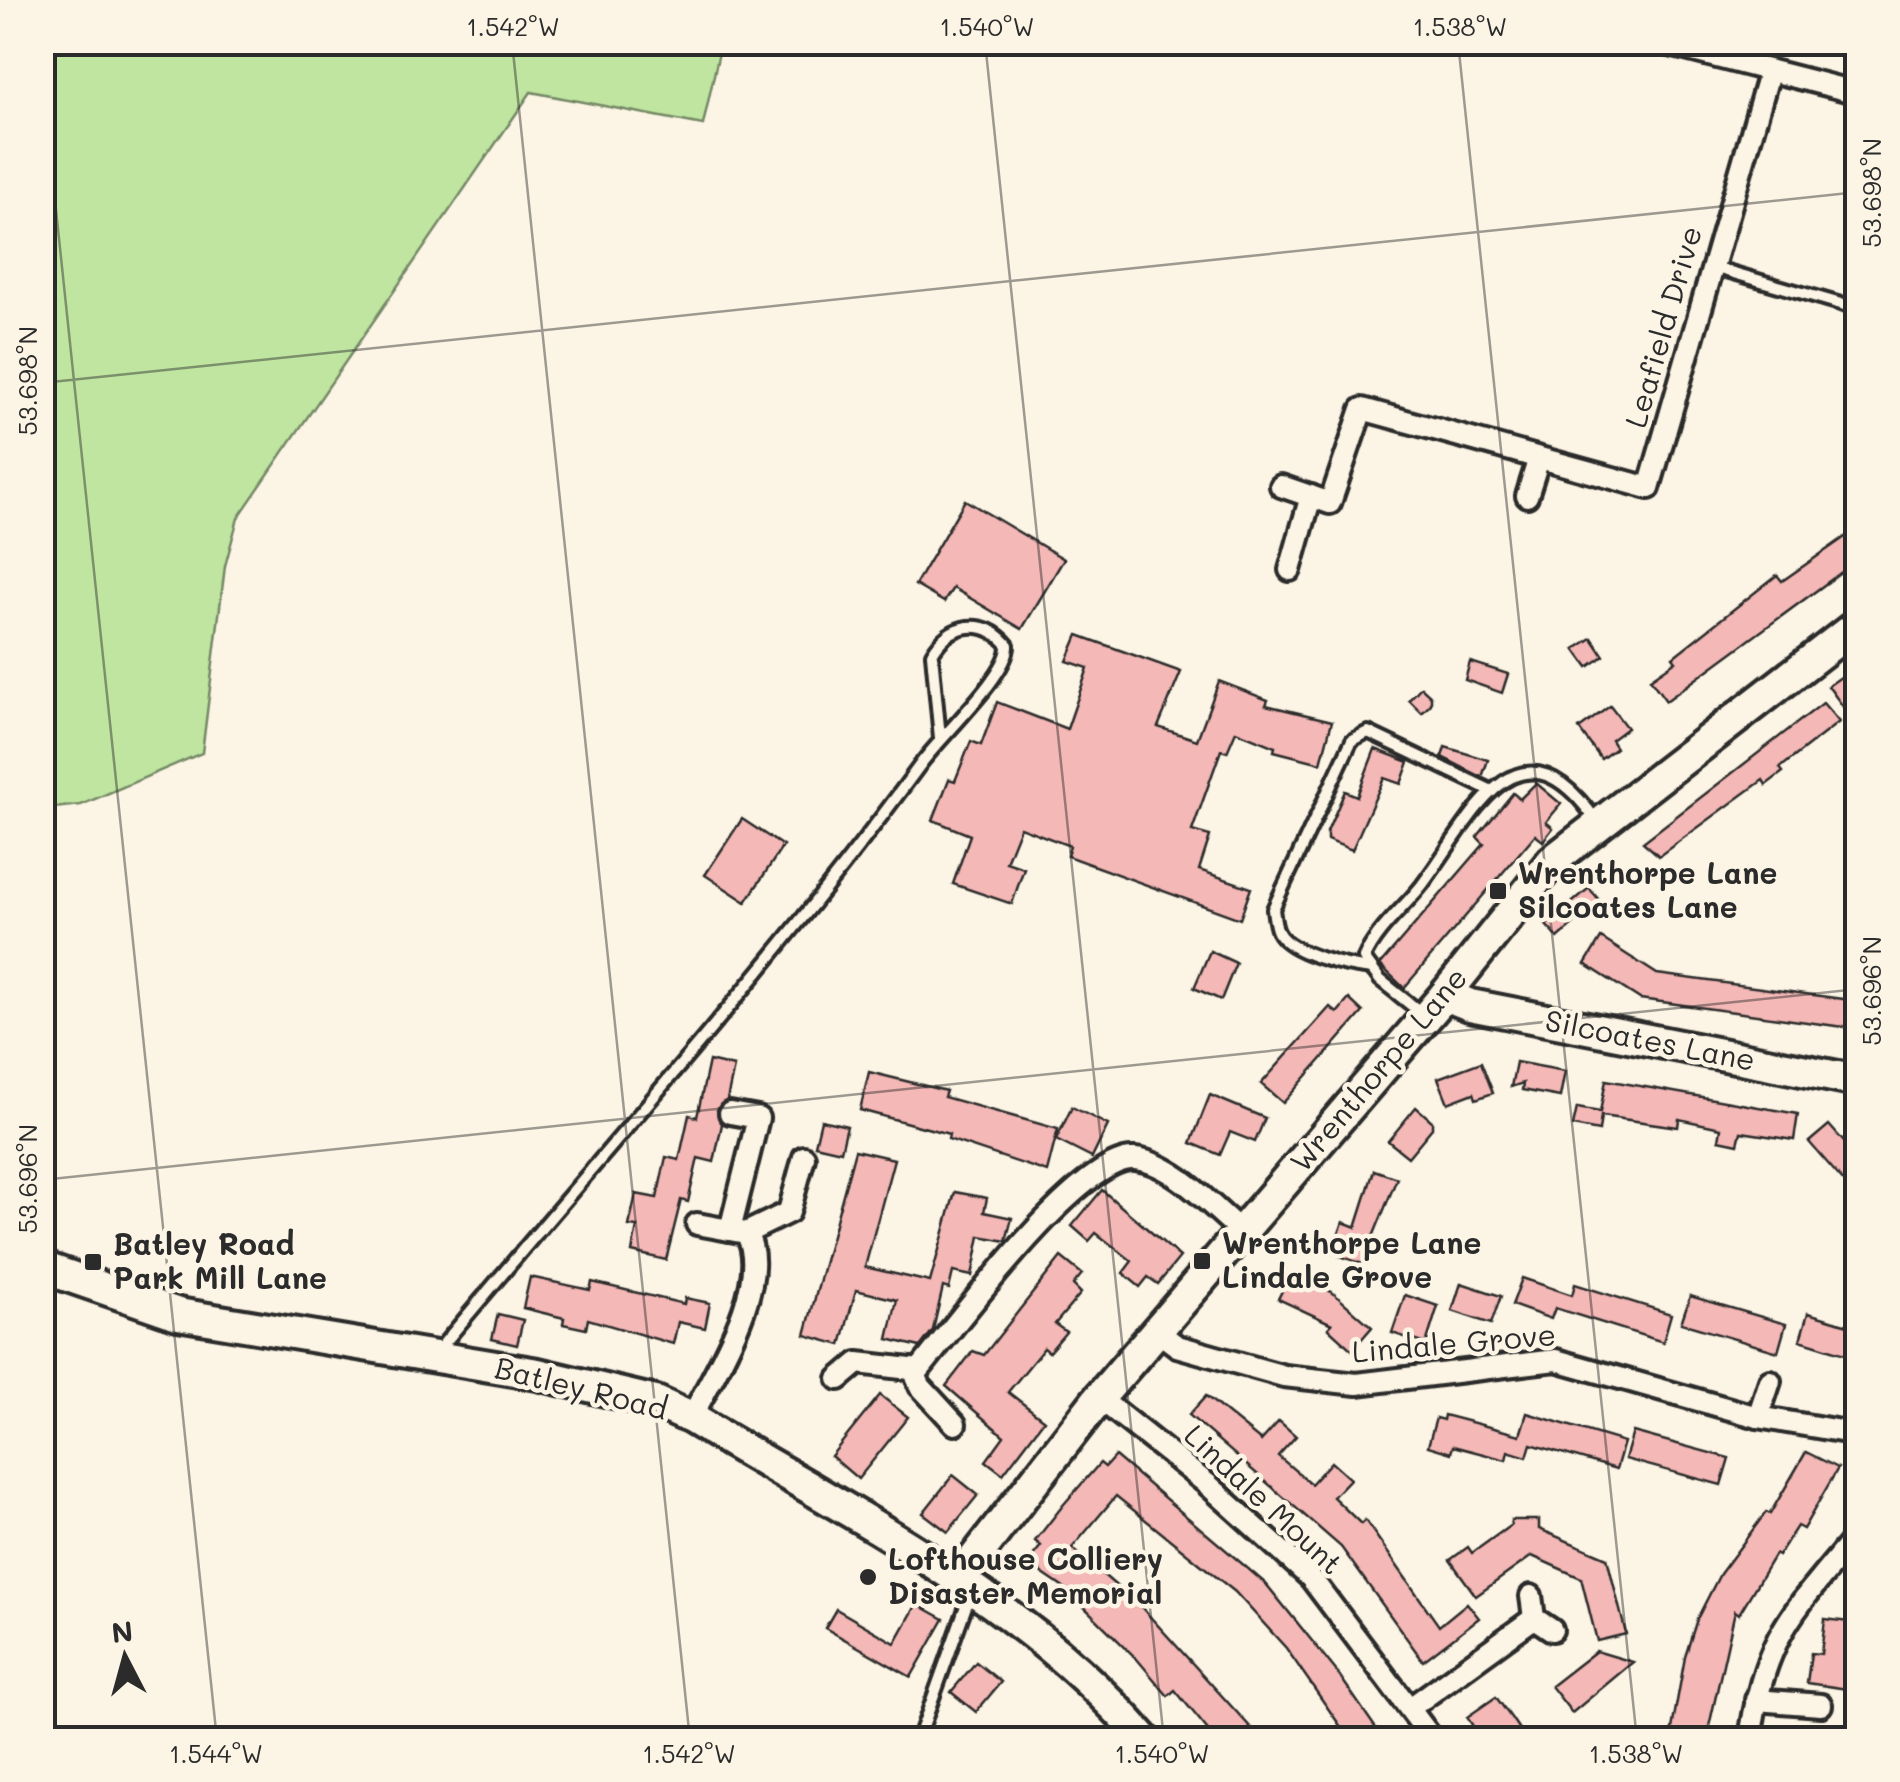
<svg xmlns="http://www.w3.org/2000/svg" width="1900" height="1782" viewBox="0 0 1900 1782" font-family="Mali,sans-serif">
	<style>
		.green { fill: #bfe5a0; stroke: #758866; stroke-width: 2.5 }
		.building { fill: #f4b8b6; stroke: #2b2b2b; stroke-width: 2.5 }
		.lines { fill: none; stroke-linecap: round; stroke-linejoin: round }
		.lane-casing { stroke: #2b2b2b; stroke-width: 18 }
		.street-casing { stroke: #2b2b2b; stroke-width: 28 }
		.secondary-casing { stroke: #2b2b2b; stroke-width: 38 }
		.lane { stroke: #fcf5e5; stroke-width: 10 }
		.street { stroke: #fcf5e5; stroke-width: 20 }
		.secondary { stroke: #fcf5e5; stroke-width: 30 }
		.ticks { fill: none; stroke: #2b2b2b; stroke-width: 2.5; stroke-opacity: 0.45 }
		.poi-dot { fill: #2b2b2b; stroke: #fcf5e5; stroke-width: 4 }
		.labels { text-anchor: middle; stroke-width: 9; stroke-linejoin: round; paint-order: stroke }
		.street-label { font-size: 30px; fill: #2b2b2b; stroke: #fcf5e5 }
		.poi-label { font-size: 30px; font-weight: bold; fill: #2b2b2b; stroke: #fcf5e5; text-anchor: start }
		.neatline { fill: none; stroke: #2b2b2b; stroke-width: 4 }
		.ticks-label { font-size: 25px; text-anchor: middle; fill: #2b2b2b }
	</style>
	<rect width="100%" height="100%" fill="#fcf5e5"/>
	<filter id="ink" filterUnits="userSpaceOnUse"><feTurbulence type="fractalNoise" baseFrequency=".01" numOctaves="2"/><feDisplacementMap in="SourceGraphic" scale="20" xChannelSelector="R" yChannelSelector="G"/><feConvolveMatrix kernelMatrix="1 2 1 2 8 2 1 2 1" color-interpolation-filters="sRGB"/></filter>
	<g filter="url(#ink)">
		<polygon class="green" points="59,43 721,43 703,125 531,92 238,518 225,566 202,753 81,805 43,809 42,89"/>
		<g class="building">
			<polygon points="965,500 1064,559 1022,629 953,588 944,602 915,585"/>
			<polygon points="1858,528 1858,560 1666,701 1650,679 1676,661 1673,657 1777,575 1782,581"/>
			<polygon points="1078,635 1181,672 1158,727 1197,740 1219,681 1268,700 1266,705 1332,721 1321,763 1274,751 1275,747 1236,731 1227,752 1221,750 1192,831 1210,836 1199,870 1251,888 1240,919 1067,856 1070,846 1020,827 1006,862 1024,868 1012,904 953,884 970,835 933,820 949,779 955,781 971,741 981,745 997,702 1067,729 1088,668 1067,661"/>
			<polygon points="1592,638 1604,656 1588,667 1575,649"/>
			<polygon points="1470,662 1508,674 1502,693 1465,680"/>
			<polygon points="1858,665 1858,698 1844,708 1828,686"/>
			<polygon points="1421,687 1431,696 1431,704 1422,713 1409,700"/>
			<polygon points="1823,703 1839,722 1780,768 1783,772 1766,785 1763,780 1659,856 1643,842"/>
			<polygon points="1610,706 1627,728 1611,740 1616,748 1601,759 1579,729"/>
			<polygon points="1445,747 1488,760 1482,777 1442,757"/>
			<polygon points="1375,749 1409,762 1401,784 1384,778 1352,850 1327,840 1327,832 1345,791 1357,796"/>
			<polygon points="1536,783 1561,804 1546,822 1553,828 1543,841 1535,835 1404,988 1380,965 1484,844 1477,837 1513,793 1520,799"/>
			<polygon points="742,819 783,846 746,902 705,875"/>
			<polygon points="1589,888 1600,901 1558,938 1546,925"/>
			<polygon points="1601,938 1657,974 1858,1001 1858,1029 1640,999 1585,964"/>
			<polygon points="1210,951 1236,963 1221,1000 1194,988"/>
			<polygon points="1349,999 1363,1012 1283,1103 1261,1084 1330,1007 1337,1013"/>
			<polygon points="709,1061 734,1067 727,1100 717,1110 722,1124 714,1162 698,1158 688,1202 681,1200 666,1260 632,1252 637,1227 629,1226 636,1194 657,1198 666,1157 679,1160 689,1115 697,1117"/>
			<polygon points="1481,1062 1493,1093 1476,1099 1474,1093 1448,1103 1438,1078"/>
			<polygon points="1516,1062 1565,1071 1560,1097 1522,1090 1523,1083 1511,1087"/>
			<polygon points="869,1072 946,1091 944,1097 1058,1129 1047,1172 948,1139 949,1134 860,1110"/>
			<polygon points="1606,1080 1798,1114 1794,1140 1741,1132 1738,1144 1719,1140 1721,1128 1679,1119 1678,1127 1601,1116 1599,1131 1573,1126 1577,1108 1600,1112"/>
			<polygon points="1210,1095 1265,1118 1255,1142 1230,1132 1220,1155 1191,1143"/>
			<polygon points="1072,1107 1108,1125 1092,1158 1056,1140"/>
			<polygon points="1416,1107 1432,1121 1432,1128 1408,1157 1388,1141"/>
			<polygon points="821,1120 847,1126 841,1151 815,1145"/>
			<polygon points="1829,1125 1858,1158 1858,1198 1809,1142"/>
			<polygon points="855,1150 894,1159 865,1267 930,1282 955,1192 987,1198 984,1212 1012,1218 1006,1241 980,1236 972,1276 953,1272 949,1289 943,1287 933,1330 920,1347 888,1339 897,1300 856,1290 841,1345 805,1335"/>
			<polygon points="1374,1170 1397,1178 1362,1264 1332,1253 1343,1222 1356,1227"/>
			<polygon points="1102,1190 1180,1257 1158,1284 1148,1277 1140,1287 1123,1273 1132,1261 1096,1233 1089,1241 1072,1226"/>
			<polygon points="1061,1257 1082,1274 1073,1285 1081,1293 1055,1324 1066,1332 1049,1352 1044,1348 1008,1392 1044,1420 1003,1474 986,1461 1004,1436 946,1386 973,1351 984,1355"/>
			<polygon points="1291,1273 1332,1292 1372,1327 1352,1350 1328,1328 1332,1324 1278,1299"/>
			<polygon points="530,1277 590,1290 592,1282 684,1304 685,1298 710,1303 705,1328 678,1322 673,1344 588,1319 586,1329 563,1324 564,1318 523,1308"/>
			<polygon points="1522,1278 1572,1295 1575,1284 1671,1314 1663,1342 1555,1308 1551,1319 1512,1305"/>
			<polygon points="1461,1283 1501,1296 1491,1324 1452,1311"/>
			<polygon points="1405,1295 1438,1306 1426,1344 1392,1333"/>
			<polygon points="1690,1296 1786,1324 1778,1352 1681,1323"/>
			<polygon points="1808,1313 1858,1328 1858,1358 1800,1340"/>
			<polygon points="498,1314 523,1320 517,1345 492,1339"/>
			<polygon points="880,1395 908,1417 858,1479 831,1456"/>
			<polygon points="1206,1396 1261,1441 1279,1421 1296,1436 1278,1456 1311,1484 1331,1462 1350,1479 1333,1497 1361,1524 1365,1520 1439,1626 1467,1603 1479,1618 1423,1661 1341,1547 1189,1415"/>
			<polygon points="1527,1413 1624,1442 1616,1469 1531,1444 1527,1457 1508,1451 1506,1460 1453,1446 1451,1453 1428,1446 1436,1418 1443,1420 1444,1415 1520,1435"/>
			<polygon points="1633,1432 1729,1458 1721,1485 1625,1459"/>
			<polygon points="1806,1452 1838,1468 1803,1529 1797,1526 1778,1556 1775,1554 1739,1614 1735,1611 1706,1740 1670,1740 1685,1657 1697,1619 1720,1574 1766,1512 1770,1514"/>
			<polygon points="1115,1456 1266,1584 1337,1672 1384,1740 1350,1740 1286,1648 1235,1592 1116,1496 1072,1548 1142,1608 1262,1740 1216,1740 1175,1690 1168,1696 1137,1659 1068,1591 1027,1563 1041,1546 1035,1541 1064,1504 1100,1463 1105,1467"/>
			<polygon points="953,1475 978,1495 948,1532 923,1513"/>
			<polygon points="1511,1520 1539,1520 1539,1529 1607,1558 1626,1634 1597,1641 1581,1578 1532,1556 1476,1596 1450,1560 1468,1547 1472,1553 1511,1525"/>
			<polygon points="917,1604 944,1619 911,1677 825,1628 836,1609 895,1643"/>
			<polygon points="1825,1619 1858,1623 1854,1690 1807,1683 1811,1653 1821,1654"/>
			<polygon points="1596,1651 1633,1662 1572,1713 1551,1686"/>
			<polygon points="976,1662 1001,1682 976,1712 951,1692"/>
			<polygon points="1496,1697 1512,1719 1526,1740 1482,1740 1467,1717"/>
		</g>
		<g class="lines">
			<g class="lane-casing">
				<g id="lane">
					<polyline points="1713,267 1858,309"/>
					<path d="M1372 969C1350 967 1289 954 1278 932 1275 926 1274 916 1273 909L1352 740 1368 732 1492 791"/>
					<path d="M1425 1016 1380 980 1364 958C1376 930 1403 909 1422 885 1473 817 1518 708 1597 822"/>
					<path d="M436 1353C598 1158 770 970 920 765 939 738 1010 673 1008 645 984 617 950 622 932 654L940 738"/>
					<polyline points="918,1740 971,1592"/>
				</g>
			</g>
			<g class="street-casing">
				<g id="street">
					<polyline points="1658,42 1858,93"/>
					<polyline points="1281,486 1330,503 1362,409 1649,488 1769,73"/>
					<polyline points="1527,496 1539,458"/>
					<polyline points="1290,570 1311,496"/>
					<polyline points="730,1113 758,1118 730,1230"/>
					<polyline points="746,1233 789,1212 804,1157"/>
					<polyline points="1157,1331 1177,1346 1284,1376 1357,1384 1556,1360 1758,1417 1858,1434"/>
					<polyline points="914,1371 920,1386 955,1424"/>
					<path d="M839 1379 858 1363 919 1370C955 1326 1081 1154 1135 1159 1174 1163 1214 1209 1242 1232"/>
					<polyline points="1099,1398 1206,1483 1311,1578 1433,1740"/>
					<polyline points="1758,1417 1770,1381"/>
					<path d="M691 1418C714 1373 774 1280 746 1233L697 1224"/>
					<polyline points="1531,1596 1534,1618 1552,1630"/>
					<polyline points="1756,1700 1821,1705"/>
					<polyline points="1410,1708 1534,1618"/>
					<path d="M1750 1740C1764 1633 1795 1611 1858 1533"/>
				</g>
			</g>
			<g class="secondary-casing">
				<g id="secondary">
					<polyline points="1445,995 1470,1005 1858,1081"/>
					<path d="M42 1267 178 1314 538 1374 656 1402 691 1418C849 1514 1022 1597 1145 1740"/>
					<polyline points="960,1577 1099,1398 1445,995 1552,861 1858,624"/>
				</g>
			</g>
			<use href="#lane" class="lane"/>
			<use href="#street" class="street"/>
			<use href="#secondary" class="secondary"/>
		</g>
	</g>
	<path class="ticks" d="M512 42 690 1740M985 42 1164 1740M1458 42 1637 1740M42 77 217 1740M42 383 1858 192M42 1180 1858 989"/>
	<g class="poi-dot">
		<rect x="1488" y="881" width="20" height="20" rx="5"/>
		<rect x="1192" y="1251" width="20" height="20" rx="5"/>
		<rect x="83" y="1252" width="20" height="20" rx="5"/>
		<circle cx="868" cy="1577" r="10"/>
	</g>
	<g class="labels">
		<g class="street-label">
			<text transform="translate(1664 327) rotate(-74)" y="10">Leafield Drive</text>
			<text transform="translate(1650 1041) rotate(11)" y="10">Silcoates Lane</text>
			<text transform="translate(1379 1070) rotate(-50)" y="10">Wrenthorpe Lane</text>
			<text transform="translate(1454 1344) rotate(-5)" y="10">Lindale Grove</text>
			<text transform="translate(581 1389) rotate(14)" y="10">Batley Road</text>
			<text transform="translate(1263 1500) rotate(43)" y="10">Lindale Mount</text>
		</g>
		<g class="poi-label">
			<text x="1518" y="884">Wrenthorpe Lane<tspan x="1518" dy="34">Silcoates Lane</tspan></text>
			<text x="1222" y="1254">Wrenthorpe Lane<tspan x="1222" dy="34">Lindale Grove</tspan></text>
			<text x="113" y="1255">Batley Road<tspan x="113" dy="34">Park Mill Lane</tspan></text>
			<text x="888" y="1570">Lofthouse Colliery<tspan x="888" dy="34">Disaster Memorial</tspan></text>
		</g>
	</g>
	<rect width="1900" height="1782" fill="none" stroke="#fcf5e5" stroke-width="110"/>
	<g transform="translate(125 1657) rotate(354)" stroke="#fcf5e5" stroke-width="8" paint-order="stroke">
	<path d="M0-8L18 38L0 25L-18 38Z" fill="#2b2b2b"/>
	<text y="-15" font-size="28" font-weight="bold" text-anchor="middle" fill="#2b2b2b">N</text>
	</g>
	<rect x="55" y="55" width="1790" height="1672" class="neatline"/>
	<g class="ticks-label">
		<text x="513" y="36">1.542°W</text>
		<text x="987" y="36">1.540°W</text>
		<text x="1460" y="36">1.538°W</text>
		<text transform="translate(1872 193) rotate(-90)" y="9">53.698°N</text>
		<text transform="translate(28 381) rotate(-90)" y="9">53.698°N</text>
		<text transform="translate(1872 991) rotate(-90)" y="9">53.696°N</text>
		<text transform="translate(28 1179) rotate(-90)" y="9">53.696°N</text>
		<text x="216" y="1763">1.544°W</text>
		<text x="689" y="1763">1.542°W</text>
		<text x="1162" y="1763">1.540°W</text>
		<text x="1636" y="1763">1.538°W</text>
	</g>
</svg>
